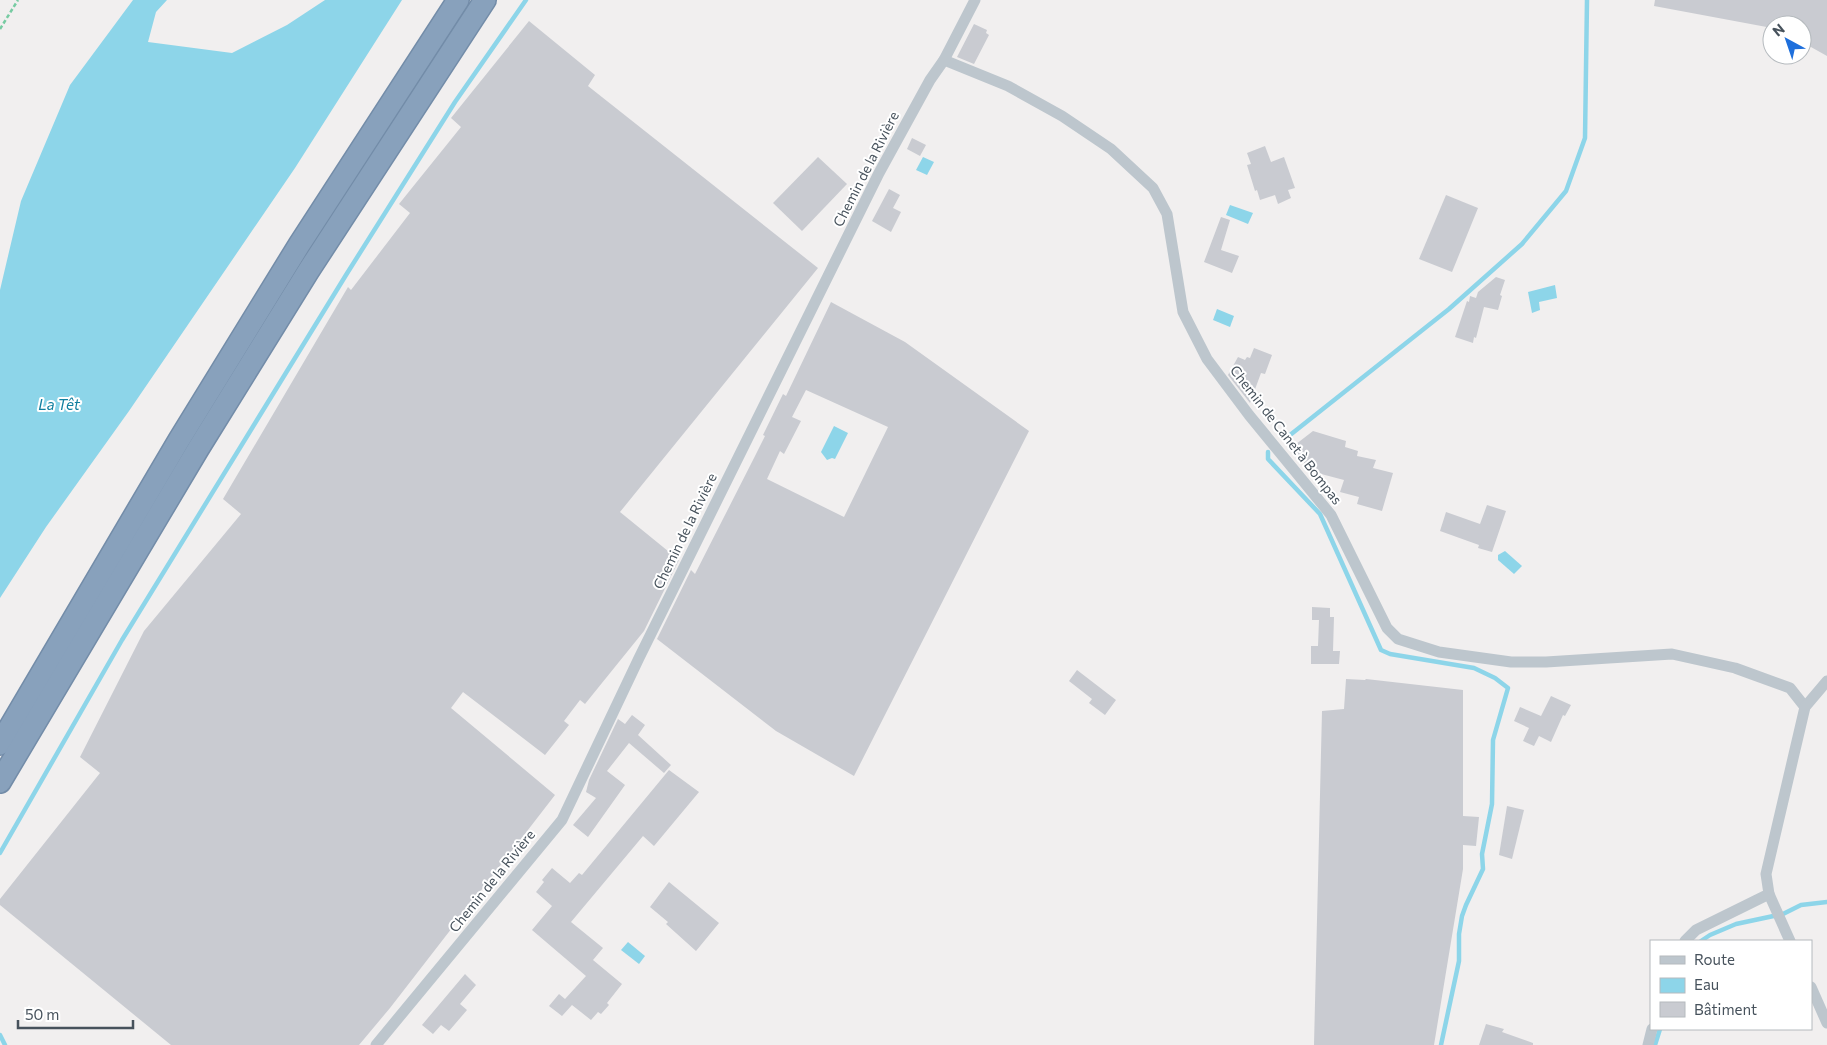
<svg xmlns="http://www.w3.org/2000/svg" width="1827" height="1045" viewBox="0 0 1827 1045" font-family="Commissioner,sans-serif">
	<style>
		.water { fill: #8dd5e9 }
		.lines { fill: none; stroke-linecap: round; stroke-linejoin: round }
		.stream { stroke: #8dd5e9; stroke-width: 4.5 }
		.building { fill: #c9cbd1; fill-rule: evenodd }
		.highway-casing { stroke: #738ca8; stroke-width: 24 }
		.path { stroke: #77cba2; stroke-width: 2.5; stroke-dasharray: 4 2.5; stroke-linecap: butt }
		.street { stroke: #bdc6cd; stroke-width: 11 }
		.highway { stroke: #88a1bc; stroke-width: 21 }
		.labels { text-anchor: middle; stroke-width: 4; stroke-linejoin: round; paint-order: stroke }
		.street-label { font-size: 14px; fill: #47525c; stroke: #fff }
		.water-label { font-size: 15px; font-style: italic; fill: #107f9f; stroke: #fff }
	</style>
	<rect width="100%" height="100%" fill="#f1efef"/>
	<g class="water">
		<polygon points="133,0 167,0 156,12 148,42 232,53 287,25 325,0 402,0 295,168 129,411 46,527 0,598 0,290 21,201 70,85"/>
		<polygon points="923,157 934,162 927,175 916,170"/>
		<polygon points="1230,205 1253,213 1248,224 1226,215"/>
		<polygon points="1555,285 1557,298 1539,302 1540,310 1532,313 1528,292"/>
		<polygon points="1217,309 1234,316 1230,327 1213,320"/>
		<polygon points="834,426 848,433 835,459 832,458 827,460 821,452"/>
		<polygon points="1505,551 1522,566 1514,574 1498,560 1498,555"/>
		<polygon points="628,942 645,956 639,964 621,950"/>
	</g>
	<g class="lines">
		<g class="stream">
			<polyline points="1285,439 1449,309 1522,244 1566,191 1585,138 1587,0"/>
			<polyline points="1268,452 1268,459 1320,514 1381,650 1390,654 1474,668 1495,678 1508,688 1493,740 1492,804 1482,854 1483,869 1466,905 1462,916 1459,934 1459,961 1441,1045"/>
			<polyline points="0,853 122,640 346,275 455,102 526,0"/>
			<polyline points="1701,941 1710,935 1736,924 1783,914 1801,905 1827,902"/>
			<polyline points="0,1035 5,1045"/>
			<polyline points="1655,1045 1660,1029"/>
		</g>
	</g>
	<g class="building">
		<polygon points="1655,0 1827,0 1827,56 1802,42 1802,25 1772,25 1772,28 1654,6"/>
		<polygon points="529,21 595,75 588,86 818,268 620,512 679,560 644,631 585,704 580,700 564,721 569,725 545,755 463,692 451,708 555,795 390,1008 359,1045 171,1045 0,905 0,899 100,773 80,757 144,631 241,514 223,499 348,287 351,290 410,213 399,204 461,127 451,118"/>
		<polygon points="974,24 987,30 986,33 989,35 974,64 957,57"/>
		<polygon points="912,138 926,145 920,156 907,149"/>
		<polygon points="1265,146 1271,162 1284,157 1295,188 1288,190 1291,198 1278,204 1275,195 1260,200 1257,190 1255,191 1247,165 1251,164 1247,153"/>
		<polygon points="818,157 847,184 802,231 773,203"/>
		<polygon points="889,189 900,195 893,208 901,212 891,232 872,221"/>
		<polygon points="1446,195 1478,208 1452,272 1419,259"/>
		<polygon points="1221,217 1230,220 1221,250 1239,256 1232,273 1204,262"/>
		<polygon points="1496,277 1505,280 1500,295 1502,296 1498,310 1484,307 1476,338 1474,337 1473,343 1455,337 1467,301 1469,302 1470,296 1476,298 1478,292"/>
		<path d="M831 302 905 342 1029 431 854 776 776 731 657 639 691 570 695 574 754 458 765 436 763 435 783 394 786 396ZM806 390 888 427 844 517 767 479 780 451 784 454 801 421 792 417Z"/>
		<polygon points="1254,348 1272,355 1265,374 1261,373 1250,403 1228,375 1238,357 1245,360 1247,357 1250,358"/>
		<polygon points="1313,431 1346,441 1345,447 1358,451 1357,456 1376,460 1373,468 1393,473 1382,511 1357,504 1359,497 1340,492 1344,480 1306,470 1307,466 1291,448"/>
		<polygon points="1487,505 1506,511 1492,552 1478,548 1479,545 1440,531 1446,512 1480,524"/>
		<polygon points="1312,607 1330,608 1330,617 1334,617 1333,651 1340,651 1339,664 1311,664 1311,646 1318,646 1319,620 1312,620"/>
		<polygon points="1077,670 1116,700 1105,715 1089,703 1092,699 1069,681"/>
		<polygon points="1346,679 1365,680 1366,679 1463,690 1463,816 1479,817 1476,846 1463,845 1463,869 1434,1045 1314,1045 1322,711 1344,709"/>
		<polygon points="1551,696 1571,705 1565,716 1563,715 1551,742 1539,736 1534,746 1523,741 1529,728 1514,721 1520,707 1541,716"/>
		<polygon points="632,715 645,725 638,735 671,765 664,773 629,743 607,771 625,785 588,837 573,825 596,798 586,792 589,780 618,719 625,724"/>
		<polygon points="669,770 699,792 654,846 643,836 571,922 603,948 593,960 622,984 607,1003 609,1005 601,1014 598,1012 591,1020 572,1005 562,1016 549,1006 559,994 565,999 586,976 532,930 552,906 536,892 544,882 542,880 552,868 570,883 579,873 582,875"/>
		<polygon points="1507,806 1524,810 1512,859 1499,855"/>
		<polygon points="669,882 719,923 696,951 666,924 668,922 650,907"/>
		<polygon points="465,974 476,985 460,1004 467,1010 449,1031 441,1025 433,1034 422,1025"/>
		<polygon points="1486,1024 1504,1029 1502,1032 1533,1043 1533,1045 1479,1045"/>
	</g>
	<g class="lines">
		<g class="highway-casing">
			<g id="highway">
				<polyline points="0,744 179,440 299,245 458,0"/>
				<polyline points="0,782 198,449 309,270 485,0"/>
			</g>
		</g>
		<polyline class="path" points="0,29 18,0"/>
		<g class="street">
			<polyline points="944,60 1008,86 1062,116 1111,149 1153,188 1167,214 1183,312 1207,359 1249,415 1331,515 1387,628 1398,639 1439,652 1511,662 1546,662 1672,654 1735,668 1790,688 1805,707"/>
			<polyline points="1769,894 1790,941"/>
			<polyline points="1685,941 1696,930 1769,894 1766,874 1805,707 1827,681"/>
			<polyline points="1811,987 1827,1023"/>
			<polyline points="376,1045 562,820 639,658 879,173 930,80 944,60 975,0"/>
			<polyline points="1648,1045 1652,1029"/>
		</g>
		<use href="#highway" class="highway"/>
	</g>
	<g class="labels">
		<g class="street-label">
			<text transform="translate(866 169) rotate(-63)" y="5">Chemin de la Rivière</text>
			<text transform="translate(1286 435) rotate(52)" y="5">Chemin de Canet à Bompas</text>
			<text transform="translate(685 531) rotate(-64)" y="5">Chemin de la Rivière</text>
			<text transform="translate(492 881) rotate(-51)" y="5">Chemin de la Rivière</text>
		</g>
		<g class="water-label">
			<text x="59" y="410">La Têt</text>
		</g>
	</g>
	<rect x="1650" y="940" width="162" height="90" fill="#ffffff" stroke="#b5babe"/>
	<rect x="1660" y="956" width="25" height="8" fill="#bdc6cd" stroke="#b5babe"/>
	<text x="1694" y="965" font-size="15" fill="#47525c">Route</text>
	<rect x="1660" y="978" width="25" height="15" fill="#8dd5e9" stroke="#b5babe"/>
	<text x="1694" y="990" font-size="15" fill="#47525c">Eau</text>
	<rect x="1660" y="1002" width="25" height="15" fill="#c9cbd1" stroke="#b5babe"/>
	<text x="1694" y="1015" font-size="15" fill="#47525c">Bâtiment</text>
	<g transform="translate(1787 40) rotate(320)"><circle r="24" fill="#ffffff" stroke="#b5babe"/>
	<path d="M0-4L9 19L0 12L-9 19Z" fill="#1e6fdc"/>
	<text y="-8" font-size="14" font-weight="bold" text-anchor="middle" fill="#47525c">N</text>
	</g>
	<path d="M18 1020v8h115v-8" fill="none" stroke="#47525c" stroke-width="2.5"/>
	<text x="25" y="1020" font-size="15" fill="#47525c" stroke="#ffffff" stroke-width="4" paint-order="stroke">50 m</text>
</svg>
